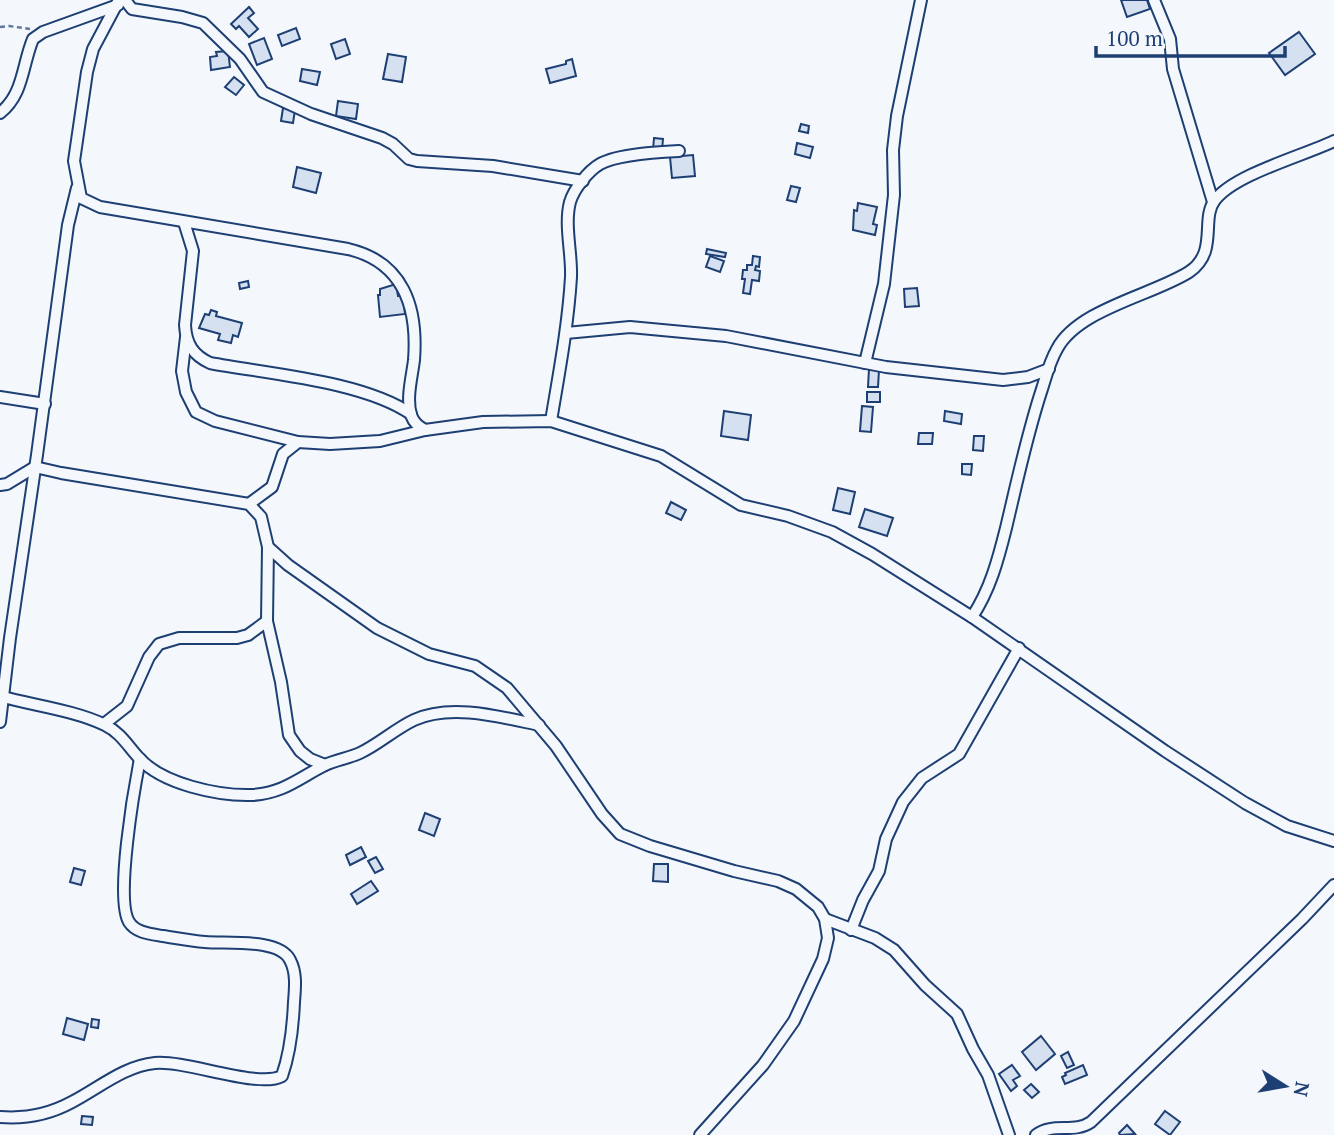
<svg xmlns="http://www.w3.org/2000/svg" width="1334" height="1135" viewBox="0 0 1334 1135" font-family="'PT Serif',serif">
	<style>
		.building { fill: #d5e0f0; stroke: #1d3f73; stroke-width: 2 }
		.lines { fill: none; stroke-linecap: round; stroke-linejoin: round }
		.street-casing { stroke: #1d3f73; stroke-width: 14 }
		.path { stroke: #5e769c; stroke-width: 2.5; stroke-dasharray: 5 3.5; stroke-linecap: butt }
		.street { stroke: #f4f7fb; stroke-width: 10 }
	</style>
	<rect width="100%" height="100%" fill="#f4f7fb"/>
	<g class="building">
		<polygon points="1121,0 1147,0 1150,9 1127,17"/>
		<polygon points="249,7 254,13 248,18 258,29 249,37 239,26 236,29 231,24"/>
		<polygon points="296,28 300,39 282,46 278,35"/>
		<polygon points="1299,32 1315,54 1285,75 1269,53"/>
		<polygon points="264,38 272,59 257,65 249,44"/>
		<polygon points="345,39 350,54 336,59 331,44"/>
		<polygon points="228,51 230,67 211,70 210,57 217,56 216,52"/>
		<polygon points="388,54 406,57 402,82 383,79"/>
		<polygon points="572,59 576,76 550,83 546,69 566,64 566,61"/>
		<polygon points="302,69 320,72 317,85 300,81"/>
		<polygon points="234,77 244,85 236,95 225,87"/>
		<polygon points="338,101 358,104 356,119 336,116"/>
		<polygon points="283,108 295,110 293,123 281,121"/>
		<polygon points="801,124 809,126 808,133 799,131"/>
		<polygon points="654,138 663,139 662,150 653,150"/>
		<polygon points="797,143 813,147 810,158 795,154"/>
		<polygon points="693,155 695,176 672,178 670,157"/>
		<polygon points="297,167 321,173 316,193 293,187"/>
		<polygon points="791,186 800,188 796,202 787,200"/>
		<polygon points="858,203 877,207 873,224 877,225 875,235 853,230 854,210 857,211"/>
		<polygon points="707,249 726,253 725,257 706,254"/>
		<polygon points="710,256 724,261 720,272 706,267"/>
		<polygon points="753,256 760,257 759,267 756,266 755,270 760,271 759,281 752,280 750,294 743,293 745,279 742,279 743,270 747,270 747,265 752,265"/>
		<polygon points="248,281 249,287 240,289 239,283"/>
		<polygon points="396,284 398,296 403,296 405,314 380,317 378,295 380,295 380,289"/>
		<polygon points="917,288 919,306 905,307 904,289"/>
		<polygon points="211,310 217,312 216,316 242,323 238,337 233,335 231,343 218,340 220,334 199,328 205,314 209,315"/>
		<polygon points="869,369 879,370 878,387 868,387"/>
		<rect x="867" y="392" width="13" height="10"/>
		<polygon points="862,406 873,407 871,432 860,431"/>
		<polygon points="724,411 751,415 748,440 721,436"/>
		<polygon points="945,411 962,414 961,424 944,421"/>
		<polygon points="919,433 933,433 932,444 918,444"/>
		<polygon points="974,436 984,436 983,451 973,450"/>
		<polygon points="962,464 972,464 971,475 962,474"/>
		<polygon points="838,488 855,492 850,514 833,510"/>
		<polygon points="671,502 686,510 681,520 666,513"/>
		<polygon points="865,509 893,518 887,536 859,527"/>
		<polygon points="425,813 440,819 434,836 419,830"/>
		<polygon points="361,847 366,857 350,865 346,855"/>
		<polygon points="376,857 383,869 375,873 368,861"/>
		<polygon points="654,864 668,864 668,882 653,881"/>
		<polygon points="74,868 85,871 81,885 70,882"/>
		<polygon points="371,881 378,891 357,904 351,894"/>
		<polygon points="67,1018 88,1024 84,1040 63,1034"/>
		<polygon points="92,1019 99,1020 98,1028 91,1027"/>
		<polygon points="1041,1036 1055,1054 1036,1070 1022,1052"/>
		<polygon points="1068,1052 1074,1065 1067,1068 1061,1056"/>
		<polygon points="1012,1065 1020,1076 1013,1080 1017,1086 1011,1091 999,1074"/>
		<polygon points="1083,1065 1087,1075 1065,1084 1062,1077 1066,1075 1065,1073"/>
		<polygon points="1031,1084 1039,1092 1032,1098 1024,1090"/>
		<polygon points="1165,1111 1180,1122 1170,1135 1155,1124"/>
		<polygon points="82,1116 93,1117 92,1125 81,1124"/>
		<polygon points="1127,1125 1135,1134 1120,1135 1119,1133"/>
	</g>
	<g class="lines">
		<g class="street-casing">
			<g id="street">
				<path d="M119 0 93 49 87 72 74 161 81 198 100 207 348 249C404 262 418 308 414 360 412 377 406 398 411 415 414 423 418 426 425 430"/>
				<polyline points="125,0 132,9 182,17 203,23 240,59 263,92 311,114 382,138 393,144 409,159 417,161 493,166 583,181"/>
				<polyline points="1154,0 1170,39 1173,69 1213,202"/>
				<path d="M0 113C24 94 22 65 33 39L43 32 118 5"/>
				<path d="M184 222 193 251 185 325C186 344 193 355 210 363 268 374 363 381 411 414"/>
				<polyline points="566,333 630,327 726,336 886,367 1003,380 1028,377 1049,369"/>
				<polyline points="186,337 182,371 186,392 196,412 215,421 298,442 330,444 380,441 425,430 483,422 551,421 661,456 741,505 788,516 832,532 872,554 972,617 1165,751 1245,803 1287,826 1334,841"/>
				<polyline points="865,363 884,284 894,195 893,150 897,116 921,0"/>
				<polyline points="0,397 45,404"/>
				<path d="M551 421C559 373 568 326 571 277 572 253 564 225 570 202 574 189 588 171 600 164 618 154 658 152 679 151"/>
				<polyline points="35,467 61,473 249,504 261,517 268,547 288,565 377,628 429,654 475,666 507,688 556,746 602,814 620,834 650,846 734,871 778,881 796,889 818,907 825,919 828,938 823,959 794,1021 763,1065 700,1135"/>
				<polyline points="0,485 7,484 35,467"/>
				<polyline points="249,504 272,487 283,454 298,442"/>
				<polyline points="268,547 267,621 281,682 289,735 300,751 310,759 325,765"/>
				<path d="M972 617C990 590 998 560 1006 528 1017 482 1027 434 1042 389 1046 376 1050 361 1057 349 1078 309 1153 295 1189 272 1219 252 1200 219 1215 200 1235 174 1303 156 1334 141"/>
				<path d="M3 697C33 705 77 711 105 725 121 733 127 745 139 758 162 784 218 796 252 795 284 793 299 778 325 765 336 760 349 758 360 753 379 744 395 729 414 720 451 703 501 717 539 725"/>
				<polyline points="0,722 10,638 37,455 68,225 77,188"/>
				<polyline points="104,724 127,706 149,657 159,644 179,638 237,638 248,635 267,621"/>
				<polyline points="825,919 875,938 894,950 925,985 957,1014 973,1049 988,1075 1009,1135"/>
				<polyline points="851,930 863,900 879,871 886,839 903,802 922,778 959,754 1019,648"/>
				<path d="M0 1117C25 1119 50 1114 72 1102 99 1088 124 1066 155 1063 187 1060 258 1089 282 1076 290 1053 293 1026 294 1002 295 989 297 973 290 960 279 938 226 944 205 942 191 941 176 938 163 936 151 934 136 933 129 922 115 899 134 789 140 759"/>
				<path d="M1036 1135C1053 1122 1074 1134 1091 1122L1302 919 1334 885"/>
			</g>
		</g>
		<polyline class="path" points="0,27 9,26 30,29"/>
		<use href="#street" class="street"/>
	</g>
	<g transform="translate(1285 1086) rotate(101)" stroke="#f4f7fb" stroke-width="5" paint-order="stroke">
	<path d="M0-5L12 26L0 18L-12 26Z" fill="#1d3f73"/>
	<text y="-10" font-size="19" font-weight="bold" text-anchor="middle" fill="#1d3f73">N</text>
	</g>
	<path d="M1096 46v10h189v-10" fill="none" stroke="#1d3f73" stroke-width="3.5"/>
	<text x="1106" y="46" font-size="21" fill="#1d3f73" stroke="#f4f7fb" stroke-width="5" paint-order="stroke">100 m</text>
</svg>
